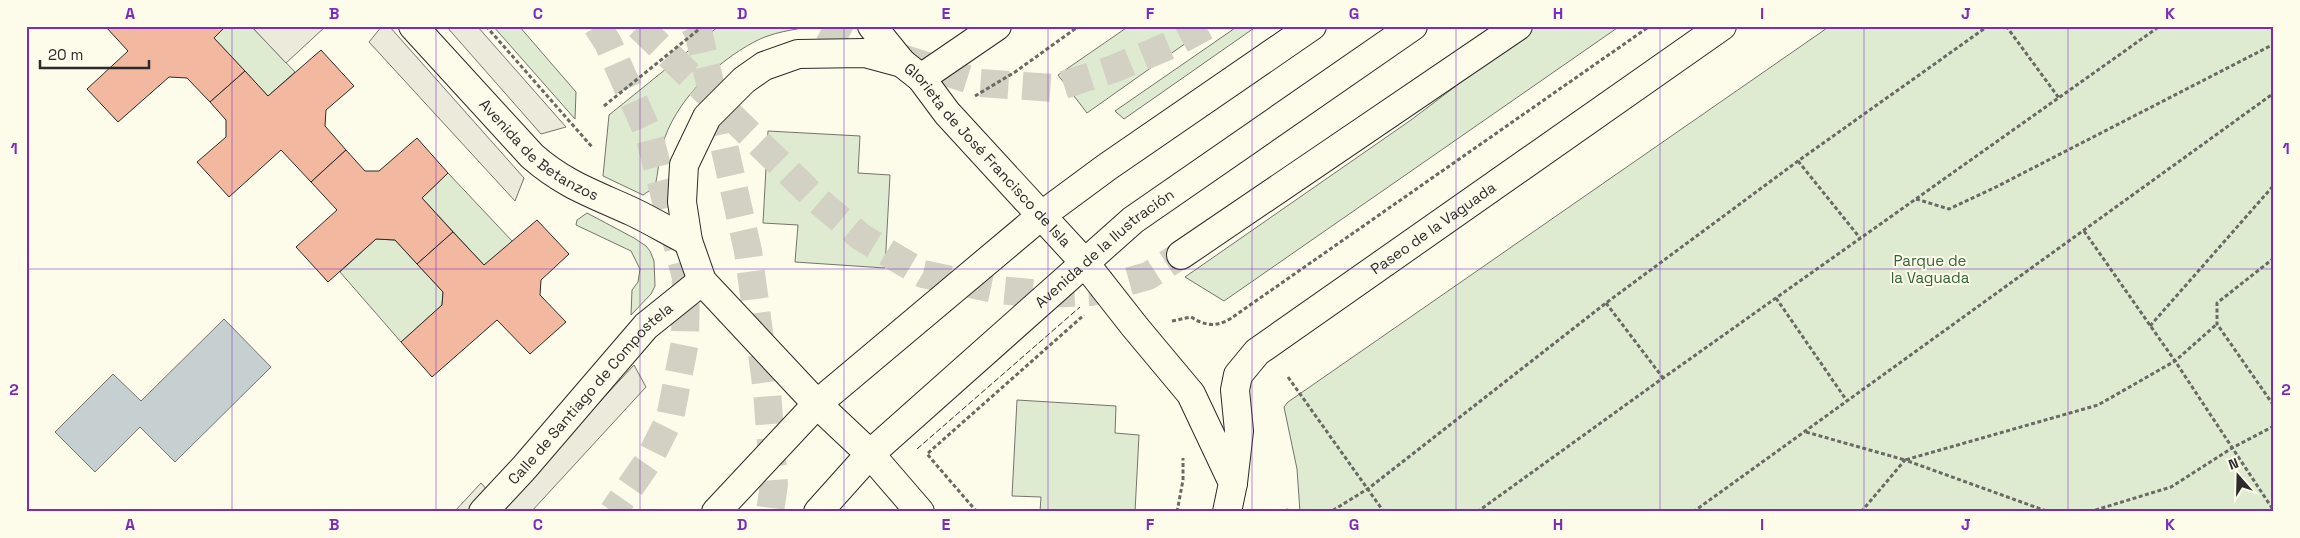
<svg xmlns="http://www.w3.org/2000/svg" width="2300" height="538" viewBox="0 0 2300 538" font-family="'Space Grotesk',sans-serif">
	<style>
		.green { fill: #deebd1; stroke: #74746e }
		.parking { fill: #eceadb; stroke: #74746e }
		.water { fill: #c7d0d0; stroke: #74746e }
		.building { fill: #f2b8a0; stroke: #2b2b2b }
		.lines { fill: none; stroke-linecap: round; stroke-linejoin: round }
		.highway-tunnel { stroke: #d3d1c4; stroke-width: 28; stroke-dasharray: 28 14; stroke-linecap: butt }
		.street-casing { stroke: #2b2b2b; stroke-width: 30 }
		.secondary-casing { stroke: #2b2b2b; stroke-width: 30 }
		.highway-casing { stroke: #2b2b2b; stroke-width: 30 }
		.path { stroke: #6a6964; stroke-width: 3; stroke-dasharray: 4 2.5; stroke-linecap: butt }
		.street { stroke: #fdfbea; stroke-width: 28 }
		.secondary { stroke: #fdfbea; stroke-width: 28 }
		.highway { stroke: #fdfbea; stroke-width: 28 }
		.fence { stroke: #2b2b2b; stroke-width: 1; stroke-dasharray: 6 2.5; stroke-linecap: butt }
		.grid { fill: none; stroke: #7b2cbf; stroke-width: 1; stroke-opacity: 0.55 }
		.labels { text-anchor: middle; stroke-width: 4; stroke-linejoin: round; paint-order: stroke }
		.street-label { font-size: 15px; fill: #2b2b2b; stroke: #fdfbea }
		.park-label { font-size: 15px; fill: #34623c; stroke: #fdfbea }
		.neatline { fill: none; stroke: #7b2cbf; stroke-width: 2 }
		.grid-label { font-size: 16px; text-anchor: middle; font-weight: bold; fill: #7b2cbf }
	</style>
	<rect width="100%" height="100%" fill="#fdfbea"/>
	<g class="green">
		<polygon points="226,26 251,26 295,72 268,96 214,38"/>
		<polygon points="493,26 519,26 576,92 575,119"/>
		<path d="M719 26H813C793 30 772 32 754 42 715 63 675 101 662 146 659 159 658 173 655 187L643 195 603 176 609 115Z"/>
		<polygon points="1129,26 1210,26 1087,113 1058,75"/>
		<polygon points="1238,26 1257,26 1124,119 1115,111"/>
		<polygon points="1535,26 1620,26 1224,301 1185,277 1411,120"/>
		<polygon points="1830,26 2274,26 2274,512 1300,512 1297,469 1284,407 1288,402"/>
		<polygon points="768,131 860,136 858,173 890,175 885,268 795,262 798,225 763,223"/>
		<polygon points="448,173 513,242 484,265 422,198"/>
		<polygon points="587,213 634,238 646,246 650,251 654,261 655,286 651,294 631,315 632,290 638,282 640,269 631,251 576,225 577,220"/>
		<polygon points="376,239 395,240 443,292 442,305 401,342 340,272"/>
		<polygon points="1017,400 1116,406 1115,433 1139,435 1135,512 1040,512 1041,497 1012,496"/>
	</g>
	<g class="parking">
		<polygon points="251,26 326,26 286,63"/>
		<polygon points="382,26 389,26 524,178 515,201 369,42"/>
		<polygon points="446,26 477,26 566,127 541,134"/>
		<polygon points="634,365 646,387 531,512 497,512"/>
		<polygon points="481,483 489,492 471,512 454,512"/>
	</g>
	<polygon class="water" points="224,319 271,367 175,462 140,427 95,472 55,432 113,374 141,401"/>
	<g class="building">
		<polygon points="105,26 226,26 214,38 245,71 210,102 187,78 169,77 118,122 87,89 128,51"/>
		<polygon points="321,50 354,86 326,110 325,126 346,150 311,182 281,150 229,197 197,162 226,137 226,120 210,102 245,71 268,96"/>
		<polygon points="417,138 448,173 422,198 453,232 417,264 395,240 376,239 328,282 296,247 337,210 311,182 346,150 365,171 379,171"/>
		<polygon points="537,220 569,254 541,280 540,295 566,322 530,354 497,320 432,377 401,342 442,305 443,292 417,264 453,232 484,265"/>
	</g>
	<g class="lines">
		<g class="highway-tunnel">
			<polyline points="597,26 608,43 649,135 686,278 685,342 670,418 649,460 613,512"/>
			<polyline points="639,26 815,198 861,237 923,274 999,290 1040,294 1091,292 1148,276 1181,255"/>
			<polyline points="695,26 699,35 748,251 767,391 774,484 770,512"/>
			<polyline points="823,26 855,43 980,83 1054,88 1113,69 1173,44 1206,26"/>
		</g>
		<g class="street-casing">
			<g id="street">
				<path id="s1" d="M413 26 532 156C565 185 594 194 633 212 652 221 670 232 688 241"/>
				<polyline points="872,26 902,63"/>
				<polyline points="921,78 997,26"/>
				<path id="s2" d="M1233 483 1239 431 1235 390 1238 375 1257 352 1722 26"/>
				<path id="s3" d="M483 512 524 468 646 326 702 281"/>
			</g>
		</g>
		<g class="secondary-casing">
			<g id="secondary">
				<path id="s4" d="M920 512 870 454 817 404 702 281 688 241 682 202 684 165 707 117 744 80 764 66 798 54 865 53 902 63 921 78 947 113 1084 262 1135 327 1191 394 1233 483 1227 512"/>
			</g>
		</g>
		<g class="highway-casing">
			<g id="highway">
				<polyline points="1181,255 1518,26"/>
				<polyline points="716,512 817,404 1042,215 1107,167 1312,26"/>
				<path id="s5" d="M818 512 870 454 1133 220 1413 26"/>
			</g>
		</g>
		<g class="path">
			<polyline points="486,26 592,147"/>
			<polyline points="2006,26 2059,98"/>
			<polyline points="975,96 1015,72 1079,26"/>
			<polyline points="604,106 703,26"/>
			<polyline points="1798,161 1860,238"/>
			<polyline points="1916,199 1949,209 1998,186 2274,44"/>
			<polyline points="2084,231 2175,361 2274,511"/>
			<polyline points="2274,258 2217,303 2217,324 2274,406"/>
			<polyline points="1776,298 1847,401"/>
			<polyline points="1606,303 1663,378"/>
			<path d="M1172 321 1191 317C1205 326 1216 327 1230 319L1650 26"/>
			<polyline points="2150,326 2274,185"/>
			<polyline points="1288,377 1384,512"/>
			<polyline points="1806,432 1905,460 2098,405 2175,361 2217,324"/>
			<polyline points="1286,510 1296,512"/>
			<polyline points="977,512 927,454 1084,315"/>
			<polyline points="1177,512 1183,480 1183,458"/>
			<polyline points="1320,512 1332,511 1369,488 1606,303 1798,161 1988,26"/>
			<polyline points="1477,512 1663,378 2160,26"/>
			<polyline points="1693,512 2274,93"/>
			<polyline points="1861,512 1905,460 2049,512"/>
			<polyline points="2089,512 2171,487 2232,448 2274,426"/>
		</g>
		<use href="#street" class="street"/>
		<use href="#secondary" class="secondary"/>
		<use href="#highway" class="highway"/>
		<polyline class="fence" points="917,449 1080,307"/>
	</g>
	<path class="grid" d="M232 26V512M436 26V512M640 26V512M844 26V512M1048 26V512M1252 26V512M1456 26V512M1660 26V512M1864 26V512M2068 26V512M26 269H2274"/>
	<g class="labels">
		<g class="street-label">
			<text dy="5" stroke="none"><textPath href="#s1" startOffset="178">Avenida de Betanzos</textPath></text>
			<text dy="5" stroke="none"><textPath href="#s4" startOffset="834">Glorieta de José Francisco de Isla</textPath></text>
			<text dy="5" stroke="none"><textPath href="#s2" startOffset="354">Paseo de la Vaguada</textPath></text>
			<text dy="5" stroke="none"><textPath href="#s5" startOffset="390">Avenida de la Ilustración</textPath></text>
			<text dy="5" stroke="none"><textPath href="#s3" startOffset="160">Calle de Santiago de Compostela</textPath></text>
		</g>
		<g class="park-label">
			<text x="1930" y="266">Parque de<tspan x="1930" dy="17">la Vaguada</tspan></text>
		</g>
	</g>
	<rect width="2300" height="538" fill="none" stroke="#fdfbea" stroke-width="55"/>
	<g transform="translate(2238 476) rotate(340)" stroke="#fdfbea" stroke-width="4" paint-order="stroke">
	<path d="M0-4L9 19L0 12L-9 19Z" fill="#2b2b2b"/>
	<text y="-8" font-size="14" font-weight="bold" text-anchor="middle" fill="#2b2b2b">N</text>
	</g>
	<path d="M40 60v8h109v-8" fill="none" stroke="#2b2b2b" stroke-width="2.5"/>
	<text x="48" y="60" font-size="15" fill="#2b2b2b" stroke="#fdfbea" stroke-width="4" paint-order="stroke">20 m</text>
	<rect x="28" y="28" width="2244" height="482" class="neatline"/>
	<g class="grid-label">
		<text x="130" y="19">A</text>
		<text x="334" y="19">B</text>
		<text x="538" y="19">C</text>
		<text x="742" y="19">D</text>
		<text x="946" y="19">E</text>
		<text x="1150" y="19">F</text>
		<text x="1354" y="19">G</text>
		<text x="1558" y="19">H</text>
		<text x="1762" y="19">I</text>
		<text x="1966" y="19">J</text>
		<text x="2170" y="19">K</text>
		<text x="14" y="154">1</text>
		<text x="2286" y="154">1</text>
		<text x="14" y="395">2</text>
		<text x="2286" y="395">2</text>
		<text x="130" y="530">A</text>
		<text x="334" y="530">B</text>
		<text x="538" y="530">C</text>
		<text x="742" y="530">D</text>
		<text x="946" y="530">E</text>
		<text x="1150" y="530">F</text>
		<text x="1354" y="530">G</text>
		<text x="1558" y="530">H</text>
		<text x="1762" y="530">I</text>
		<text x="1966" y="530">J</text>
		<text x="2170" y="530">K</text>
	</g>
</svg>
